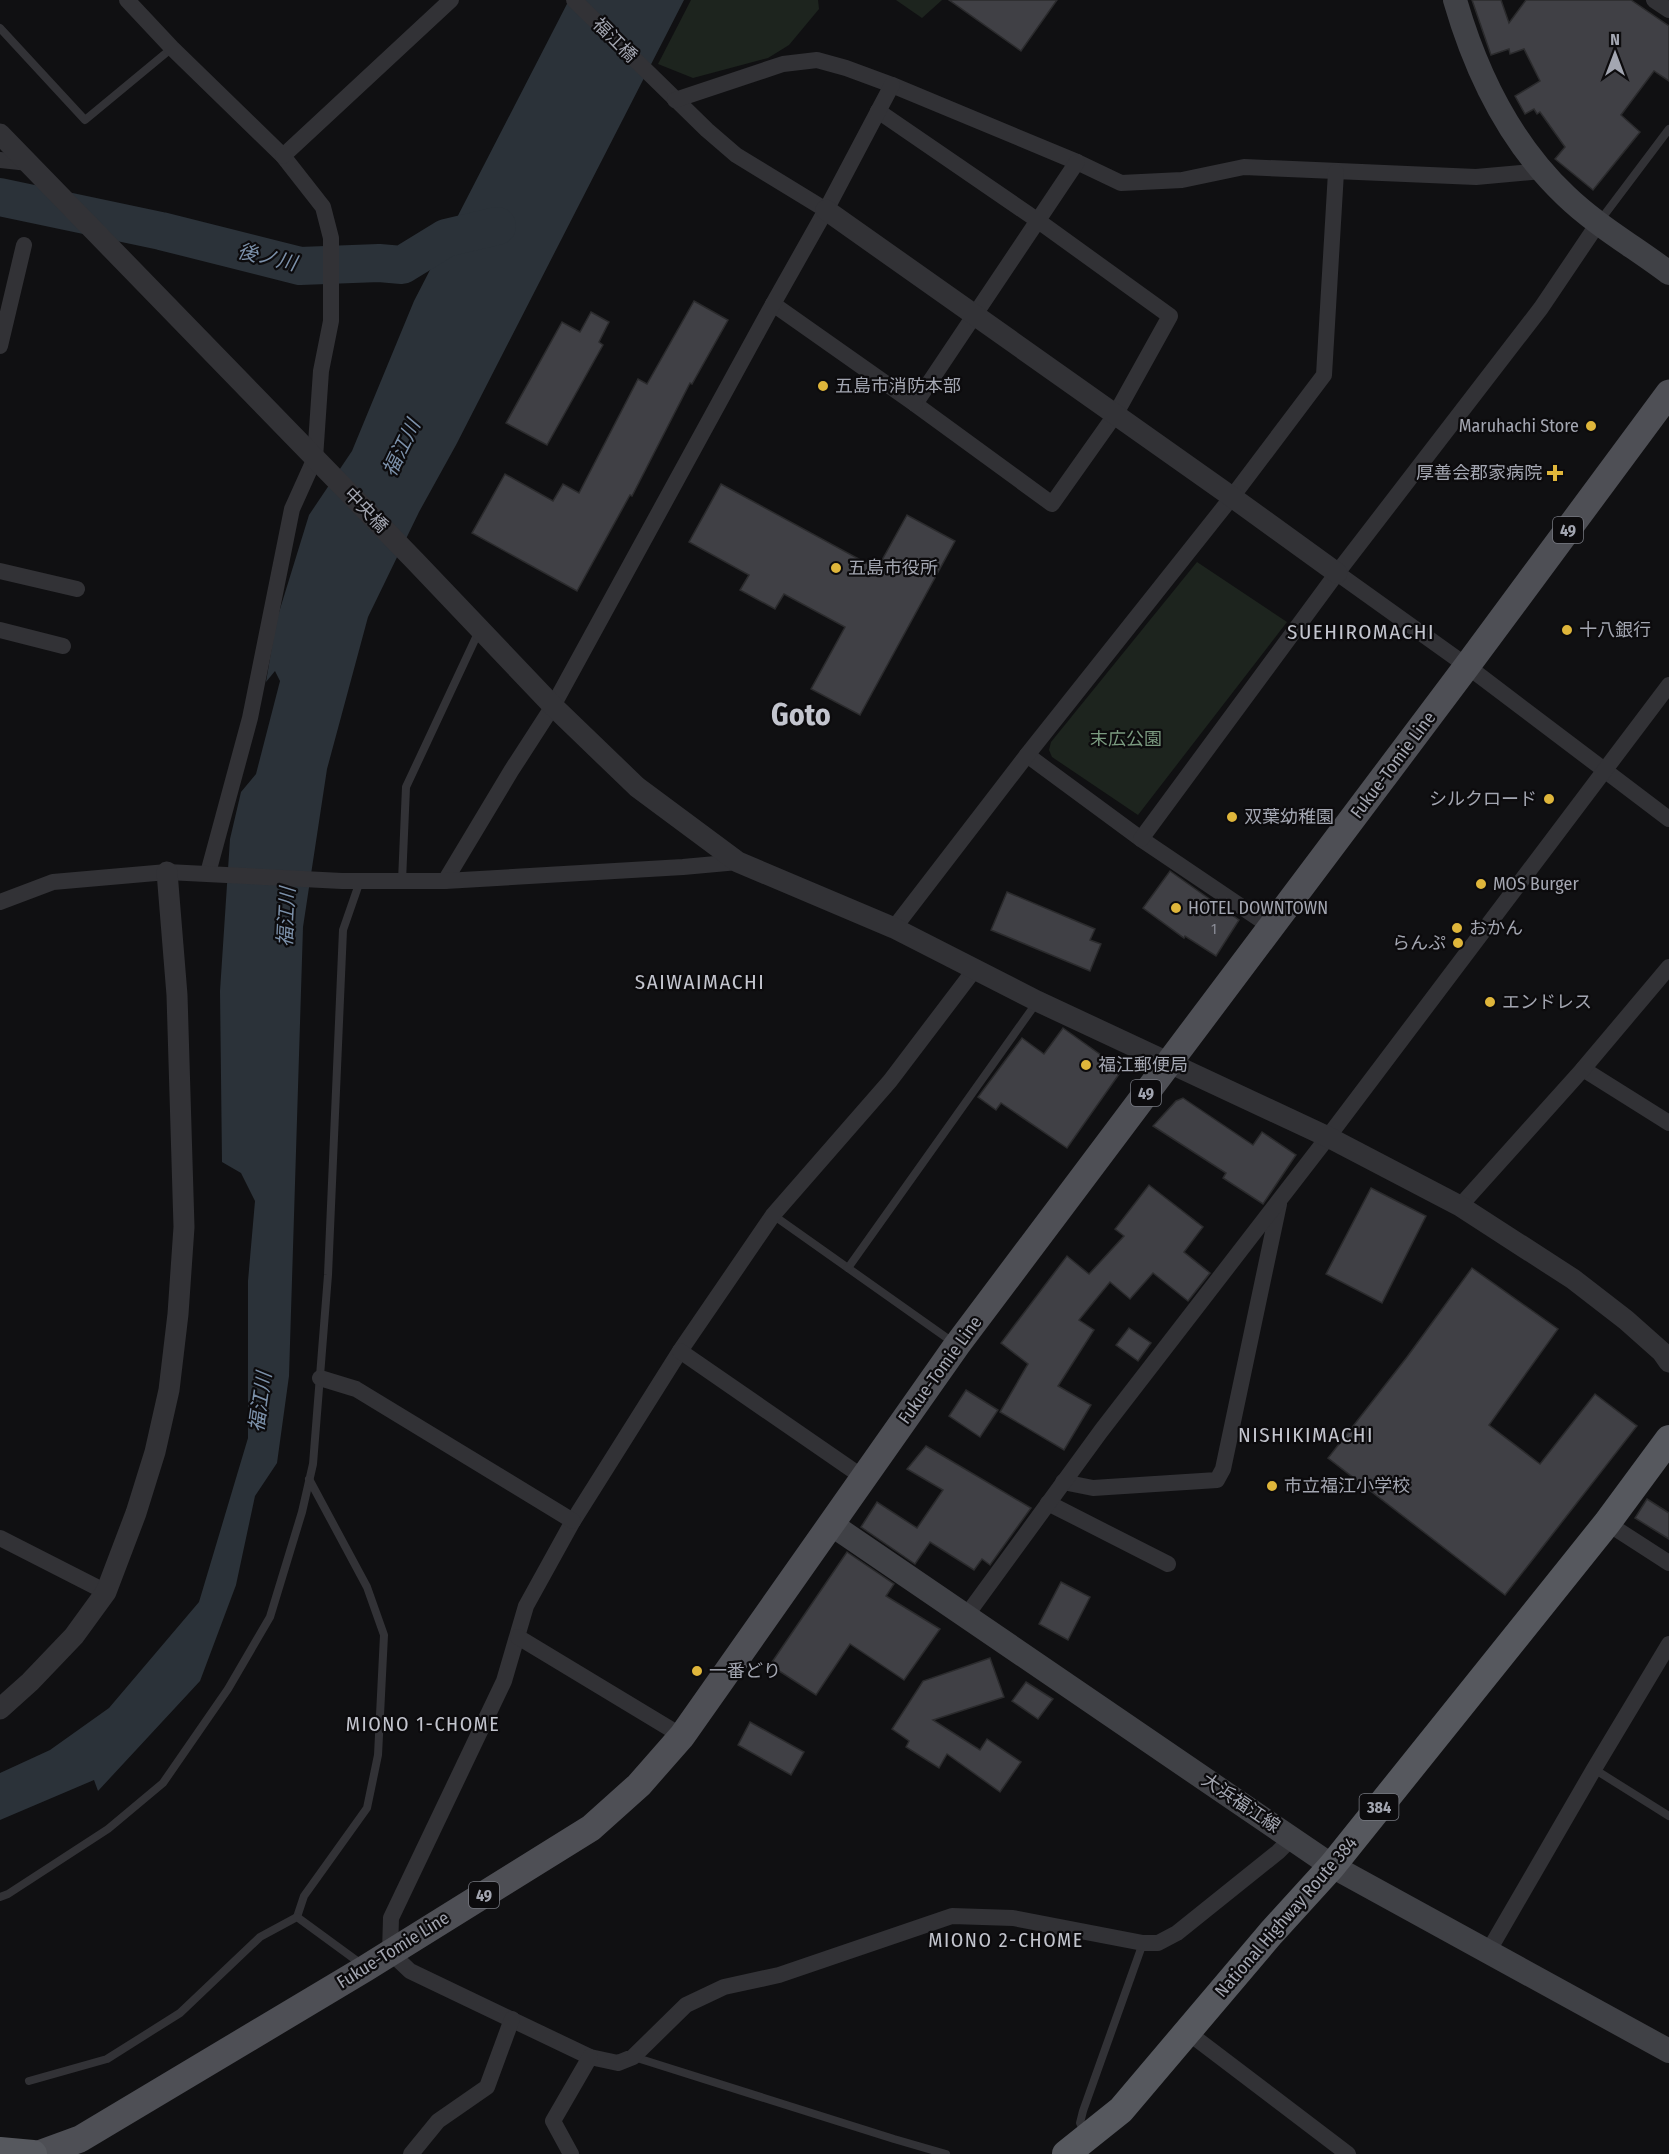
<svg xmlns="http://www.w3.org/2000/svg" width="1669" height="2154" viewBox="0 0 1669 2154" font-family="'Fira Sans Condensed','Noto Sans JP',sans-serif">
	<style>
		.green { fill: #1d241e }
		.water { fill: #2b3239 }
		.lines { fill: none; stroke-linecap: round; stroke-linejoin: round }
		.river { stroke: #2b3239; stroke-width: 38 }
		.building { fill: #404045; stroke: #2b2b2d; stroke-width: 1.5 }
		.service { stroke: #323236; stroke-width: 8 }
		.minor { stroke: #323236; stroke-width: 16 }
		.tertiary { stroke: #323236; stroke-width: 21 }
		.secondary { stroke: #404146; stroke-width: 24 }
		.primary { stroke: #4e4f55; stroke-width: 27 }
		.trunk { stroke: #56585e; stroke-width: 28 }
		.poi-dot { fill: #dfb63b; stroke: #0c0b0d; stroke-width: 2 }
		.labels { text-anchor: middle; stroke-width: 4.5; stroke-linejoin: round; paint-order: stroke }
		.number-label { font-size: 15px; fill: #8a8c96 }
		.shield { fill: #0c0b0d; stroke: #767880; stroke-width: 1.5 }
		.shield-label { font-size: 16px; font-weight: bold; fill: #a3a6b1 }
		.street-label { font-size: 18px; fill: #a3a6b1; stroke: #0c0b0d }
		.poi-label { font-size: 18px; fill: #a3a6b1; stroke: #0c0b0d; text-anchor: start }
		.park-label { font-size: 18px; fill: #7b9b80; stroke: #0c0b0d }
		.water-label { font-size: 20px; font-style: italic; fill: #7c91aa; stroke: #0c0b0d }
		.neighbourhood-label { font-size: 20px; letter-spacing: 1.5px; fill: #c3c5ce; stroke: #0c0b0d }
		.quarter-label { font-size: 21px; letter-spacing: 1.5px; fill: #c3c5ce; stroke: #0c0b0d }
		.town-label { font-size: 30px; font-weight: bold; fill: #c3c5ce; stroke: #0c0b0d }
	</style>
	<rect width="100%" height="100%" fill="#101012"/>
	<g class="green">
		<polygon points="691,0 818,0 819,9 789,45 768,58 693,78 658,64"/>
		<polygon points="896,0 942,0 922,18"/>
		<polygon points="1197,562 1287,622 1138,815 1052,757 1049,750 1051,742"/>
	</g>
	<polygon class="water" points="569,0 684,0 456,445 419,512 368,617 327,769 303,927 289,1376 277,1463 255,1496 236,1585 200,1681 98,1791 94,1780 0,1820 0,1773 50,1750 109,1708 199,1602 248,1438 248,1281 255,1201 241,1173 222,1162 220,991 230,839 241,792 256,774 280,681 275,671 266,682 276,622 309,515 352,451 414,301"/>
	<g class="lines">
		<polyline class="river" points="0,197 161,231 300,266 379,263 402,265 446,238 497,226"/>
	</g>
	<g class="building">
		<polygon points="949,0 1057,0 1021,51"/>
		<polygon points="1472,0 1501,0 1509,23 1526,0 1631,0 1669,26 1669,81 1654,71 1621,115 1640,132 1593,190 1555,159 1565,147 1540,112 1537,114 1534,109 1525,114 1515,96 1540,81 1524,49 1510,54 1509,49 1491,55"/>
		<polygon points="694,301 728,320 692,384 690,383 632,496 630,495 577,591 472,533 505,474 553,501 563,484 579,493 638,379 647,384"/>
		<polygon points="591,312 609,322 599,342 603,345 547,445 506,423 562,322 580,332"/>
		<polygon points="721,484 877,569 907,515 955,541 860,715 811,689 845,627 784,594 775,609 740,590 749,575 689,542"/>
		<polygon points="1170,871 1239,920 1216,956 1185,936 1184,938 1143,908"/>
		<polygon points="1007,892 1095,929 1090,940 1101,944 1090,971 991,930"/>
		<polygon points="1063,1028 1122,1070 1067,1148 1001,1103 996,1110 978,1097 1022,1038 1044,1054"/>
		<polygon points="1183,1098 1253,1145 1262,1132 1296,1155 1263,1204 1223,1178 1226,1173 1153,1126 1176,1101"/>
		<polygon points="1149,1185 1203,1227 1184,1252 1210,1273 1188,1301 1153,1273 1130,1299 1110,1282 1079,1320 1094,1330 1058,1386 1091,1405 1064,1450 1000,1412 1028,1364 1001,1343 1067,1256 1089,1274 1124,1236 1115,1229"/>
		<polygon points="1371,1188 1426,1216 1382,1303 1326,1274"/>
		<polygon points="1472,1268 1558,1329 1489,1425 1540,1464 1595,1394 1637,1426 1505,1595 1328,1458 1407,1357"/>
		<polygon points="1129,1328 1151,1343 1138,1361 1116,1345"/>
		<polygon points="966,1390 998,1410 980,1437 949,1416"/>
		<polygon points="926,1446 1031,1508 990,1565 982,1559 974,1570 930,1542 915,1564 861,1527 877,1502 917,1528 943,1490 907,1469"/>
		<polygon points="1647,1499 1669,1513 1669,1539 1635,1518"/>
		<polygon points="847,1552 894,1584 886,1596 940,1629 904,1680 850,1644 816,1695 770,1665"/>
		<polygon points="1061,1582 1090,1597 1068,1640 1039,1624"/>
		<polygon points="990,1658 1004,1697 933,1720 980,1750 987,1739 1021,1762 1000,1792 947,1754 939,1768 906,1747 909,1741 892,1729 923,1681"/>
		<polygon points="1026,1682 1053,1699 1038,1719 1012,1701"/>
		<polygon points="750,1722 804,1752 791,1775 738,1745"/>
	</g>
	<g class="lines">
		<g class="service">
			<polyline points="0,28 85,120 172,48"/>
			<polyline points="1599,222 1669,129"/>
			<polyline points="402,881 406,787 479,631"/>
			<polyline points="773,1215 954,1343"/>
			<polyline points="848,1268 1037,1002"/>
			<polyline points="1594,1769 1669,1816"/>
			<polyline points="0,1897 8,1894 108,1829 163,1783 228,1689 270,1617 302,1512 313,1464 328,1275 343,930 360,881"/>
			<polyline points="297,1917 304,1896 367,1808 378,1755 384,1635 367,1587 309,1479"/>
			<polyline points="634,2057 894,2139 946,2154"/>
			<polyline points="29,2081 107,2059 180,2013 260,1937 297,1917 364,1966"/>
			<polyline points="1084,2132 1080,2123 1083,2111 1143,1943"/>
		</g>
		<g class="minor">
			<polyline points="127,0 172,48 283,156 323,207 331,238 331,321 321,371 315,458 292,509 250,718 208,873"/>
			<polyline points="574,0 707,130 736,155 826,210"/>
			<polyline points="1654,0 1669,10"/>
			<polyline points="675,100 783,64 817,60 846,68 892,85 1077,162 1121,183 1182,180 1244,167 1476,177 1542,171"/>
			<polyline points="878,111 1037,220 1170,316 1115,415 1052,504 915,404 1077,162"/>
			<polyline points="283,156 451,0"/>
			<polyline points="0,160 29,163"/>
			<polyline points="773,304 915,404"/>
			<polyline points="0,346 24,245"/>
			<polyline points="0,571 77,589"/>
			<polyline points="1337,573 1467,666 1669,819"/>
			<polyline points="0,630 63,646"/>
			<polyline points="1027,755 1141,839 1270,926"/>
			<polyline points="1141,839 1337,573 1541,308 1599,222"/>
			<polyline points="445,881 511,771 553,706 773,304 826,210 892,85"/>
			<polyline points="0,902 53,882 167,872 342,881 445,881 683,867 738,862"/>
			<polyline points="894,928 1027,755 1232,497 1324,375 1336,172"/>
			<polyline points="975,969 890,1081 773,1215 680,1351 573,1521 526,1606 504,1681 391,1918 390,1952 410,1971 590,2057 618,2063 633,2057 686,2005 724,1987 779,1975 952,1916 1013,1918 1143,1943 1158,1943 1177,1933 1278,1852 1292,1838"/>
			<polyline points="1583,1069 1669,1123"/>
			<polyline points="1460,1206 1583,1069 1669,967"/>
			<polyline points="680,1351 864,1478"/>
			<polyline points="320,1378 356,1389 573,1521"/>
			<polyline points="1063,1482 1093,1488 1217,1480 1223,1469 1279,1204"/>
			<polyline points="1048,1503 1168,1564"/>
			<polyline points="1607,1523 1669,1563"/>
			<polyline points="0,1538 106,1592"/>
			<polyline points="966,1616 1101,1431 1328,1137 1669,685"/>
			<polyline points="518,1637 682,1736"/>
			<polyline points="1488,1952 1594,1769 1669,1644"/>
			<polyline points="1186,2031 1348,2154"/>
			<polyline points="411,2154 438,2121 487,2087 512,2019"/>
			<polyline points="571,2154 553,2121 590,2057"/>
		</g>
		<g class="tertiary">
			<polyline points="0,134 416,562 553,706 637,787 738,862 894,928 1037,1001 1328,1137 1460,1206 1573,1279 1626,1320 1662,1352 1669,1362"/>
			<polyline points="826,210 1232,497 1337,573"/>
			<polyline points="0,1709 30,1682 74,1636 106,1592 136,1513 155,1452 169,1390 178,1314 184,1227 177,995 167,872"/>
		</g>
		<g class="secondary">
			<path d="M1455 0C1476 73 1510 143 1566 196 1596 225 1636 248 1669 273"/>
			<polyline points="831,1524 1332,1866 1669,2051"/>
		</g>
		<polyline class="primary" points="39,2154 80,2139 366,1968 591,1828 639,1785 682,1736 957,1345 1467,666 1669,393"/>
		<g class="trunk">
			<polyline points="0,2151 33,2154"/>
			<polyline points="1066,2154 1121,2110 1271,1933 1332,1866 1607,1523 1669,1439"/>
		</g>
	</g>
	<g class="poi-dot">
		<circle cx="823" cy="386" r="6"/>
		<circle cx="1591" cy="426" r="6"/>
		<path d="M1552 464h6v6h6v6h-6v6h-6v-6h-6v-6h6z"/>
		<circle cx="836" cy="568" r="6"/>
		<circle cx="1567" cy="630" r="6"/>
		<circle cx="1549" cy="799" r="6"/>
		<circle cx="1232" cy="817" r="6"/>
		<circle cx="1481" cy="884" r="6"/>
		<circle cx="1176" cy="908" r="6"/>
		<circle cx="1457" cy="928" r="6"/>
		<circle cx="1458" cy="943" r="6"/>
		<circle cx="1490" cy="1002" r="6"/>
		<circle cx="1086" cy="1065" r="6"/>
		<circle cx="1272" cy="1486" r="6"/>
		<circle cx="697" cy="1671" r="6"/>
	</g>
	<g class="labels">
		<g class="number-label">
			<text x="1214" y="934">1</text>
		</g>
		<g class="shield">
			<rect x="1553" y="517" width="30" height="26" rx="4.5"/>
			<rect x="1131" y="1080" width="30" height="26" rx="4.5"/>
			<rect x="1359.5" y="1794" width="39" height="26" rx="4.5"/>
			<rect x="469" y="1882" width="30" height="26" rx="4.5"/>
		</g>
		<g class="shield-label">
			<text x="1568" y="536">49</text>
			<text x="1146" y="1099">49</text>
			<text x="1379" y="1813">384</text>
			<text x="484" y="1901">49</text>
		</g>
		<g class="street-label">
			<text transform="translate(615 40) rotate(45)" y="6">福江橋</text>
			<text transform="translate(366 510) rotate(46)" y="6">中央橋</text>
			<text transform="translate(1393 765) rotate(-53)" y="6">Fukue-Tomie Line</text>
			<text transform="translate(940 1370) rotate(-54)" y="6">Fukue-Tomie Line</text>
			<text transform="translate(1241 1803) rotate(34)" y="6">大浜福江線</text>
			<text transform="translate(1286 1917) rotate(-49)" y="6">National Highway Route 384</text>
			<text transform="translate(393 1950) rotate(-32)" y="6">Fukue-Tomie Line</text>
		</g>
		<g class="poi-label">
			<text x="835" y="392">五島市消防本部</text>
			<text x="1579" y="432" text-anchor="end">Maruhachi Store</text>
			<text x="1542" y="479" text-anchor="end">厚善会郡家病院</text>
			<text x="848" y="574">五島市役所</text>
			<text x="1579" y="636">十八銀行</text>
			<text x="1537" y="805" text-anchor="end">シルクロード</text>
			<text x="1244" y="823">双葉幼稚園</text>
			<text x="1493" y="890">MOS Burger</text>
			<text x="1188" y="914">HOTEL DOWNTOWN</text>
			<text x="1469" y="934">おかん</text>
			<text x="1446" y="949" text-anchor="end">らんぷ</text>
			<text x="1502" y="1008">エンドレス</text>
			<text x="1098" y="1071">福江郵便局</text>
			<text x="1284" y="1492">市立福江小学校</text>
			<text x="709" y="1677">一番どり</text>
		</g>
		<g class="park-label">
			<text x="1126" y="745">末広公園</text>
		</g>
		<g class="water-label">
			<text transform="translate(267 257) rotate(13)" y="7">後ノ川</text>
			<text transform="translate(401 448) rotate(-64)" y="7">福江川</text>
			<text transform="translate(286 917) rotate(-87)" y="7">福江川</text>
			<text transform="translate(260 1402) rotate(-82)" y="7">福江川</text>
		</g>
		<g class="neighbourhood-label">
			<text x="423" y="1731">MIONO 1-CHOME</text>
			<text x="1006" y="1947">MIONO 2-CHOME</text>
		</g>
		<g class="quarter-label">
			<text x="1361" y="639">SUEHIROMACHI</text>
			<text x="700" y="989">SAIWAIMACHI</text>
			<text x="1306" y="1442">NISHIKIMACHI</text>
		</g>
		<g class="town-label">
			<text x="801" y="725">Goto</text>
		</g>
	</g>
	<g transform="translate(1615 54)" stroke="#0c0b0d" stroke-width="4.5" paint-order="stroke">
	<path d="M0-4.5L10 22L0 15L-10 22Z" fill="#a3a6b1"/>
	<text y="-9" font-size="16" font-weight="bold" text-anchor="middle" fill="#a3a6b1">N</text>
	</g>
</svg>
